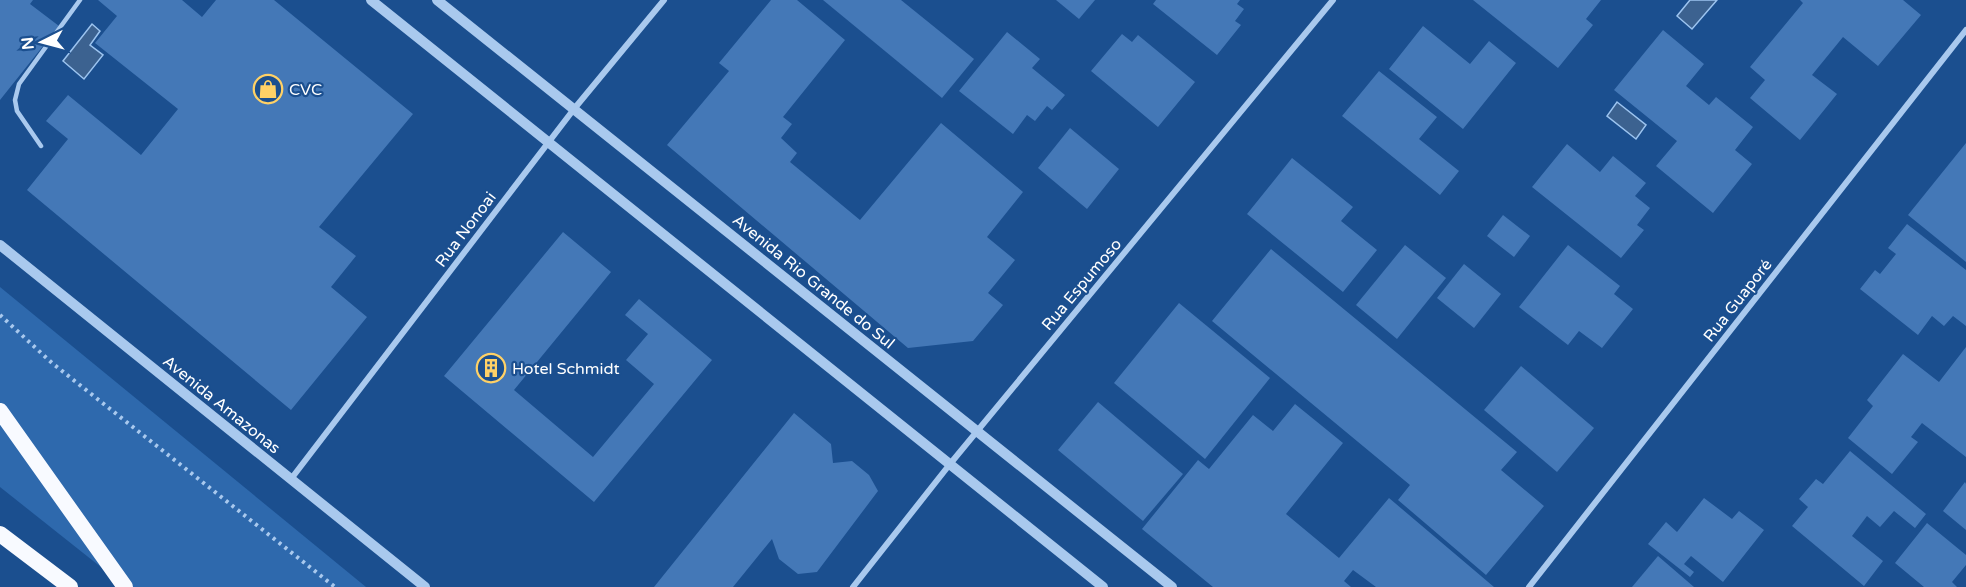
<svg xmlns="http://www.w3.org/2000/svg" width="1966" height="587" viewBox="0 0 1966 587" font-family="'Varela Round',sans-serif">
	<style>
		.green { fill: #2e69ad }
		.water { fill: #3c6290; stroke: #9cc4f0; stroke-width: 1.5 }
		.building { fill: #4478b7 }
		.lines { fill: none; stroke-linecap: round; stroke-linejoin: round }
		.path { stroke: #a9c9ee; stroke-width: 4; stroke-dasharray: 3 4.5; stroke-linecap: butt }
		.service { stroke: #a9c9ee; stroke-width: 4.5 }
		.minor { stroke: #a9c9ee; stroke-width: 6 }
		.tertiary { stroke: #a9c9ee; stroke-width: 10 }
		.trunk { stroke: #f8faff; stroke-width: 16 }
		.labels { text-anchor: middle; stroke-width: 4.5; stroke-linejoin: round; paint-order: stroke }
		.poi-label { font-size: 16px; fill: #fff; stroke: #1b4f8f; text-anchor: start }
		.street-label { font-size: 16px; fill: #fff; stroke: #1b4f8f }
	</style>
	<rect width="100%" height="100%" fill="#1b4f8f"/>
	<polygon class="green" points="0,287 366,587 126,587 0,487"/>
	<g class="water">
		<polygon points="1690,0 1717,0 1692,29 1677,16"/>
		<polygon points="92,24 100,31 90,45 103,55 84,79 63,61"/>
		<polygon points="1617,102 1646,125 1636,139 1607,116"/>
	</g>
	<g class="building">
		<polygon points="0,0 33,0 30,4 59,26 0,100"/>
		<polygon points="98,0 182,0 202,17 216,0 274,0 413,114 319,227 356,256 331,287 367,317 291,410 27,190 68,139 46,121 68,95 141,155 178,109 95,43 117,16"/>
		<polygon points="771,0 797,0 845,40 783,117 792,124 781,138 797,153 790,162 860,220 941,123 1023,192 987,237 1015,260 988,293 1003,305 973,341 908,348 667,145 729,71 719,63"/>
		<polygon points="823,0 901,0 974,59 942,98"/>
		<polygon points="1056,0 1095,0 1079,19"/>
		<polygon points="1156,0 1240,0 1237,4 1244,9 1235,21 1241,25 1217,55 1153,4"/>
		<polygon points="1473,0 1601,0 1586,19 1593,25 1558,68"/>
		<polygon points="1800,0 1903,0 1921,15 1878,66 1843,37 1812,75 1837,94 1800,140 1750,98 1765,80 1750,67 1803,3"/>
		<polygon points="1423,26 1470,64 1489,41 1516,63 1463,129 1389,69"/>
		<polygon points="1663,30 1704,64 1686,86 1709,105 1716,97 1753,127 1735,150 1752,164 1713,213 1656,166 1677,141 1614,90"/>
		<polygon points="1007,32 1040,59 1032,68 1065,95 1052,110 1047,106 1035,121 1027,115 1013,134 959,91"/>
		<polygon points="1122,34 1132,42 1138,35 1195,82 1158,127 1091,71"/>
		<polygon points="1379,71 1437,117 1419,139 1459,171 1440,195 1342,116"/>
		<polygon points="1070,128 1119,169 1087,209 1038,168"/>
		<polygon points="1966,143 1966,262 1908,215"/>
		<polygon points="1567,144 1600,172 1613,156 1646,183 1635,196 1650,208 1637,225 1644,230 1621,258 1532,187"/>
		<polygon points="1292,158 1353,207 1341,221 1377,250 1343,292 1247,214"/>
		<polygon points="1503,215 1530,236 1514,257 1487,236"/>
		<polygon points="1907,224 1966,270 1966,326 1953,316 1944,326 1932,316 1918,335 1860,289 1875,270 1880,274 1896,254 1888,248"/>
		<polygon points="563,232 611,272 514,390 593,457 654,384 626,360 648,334 625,315 639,299 712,360 594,502 444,376"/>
		<polygon points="1405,245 1446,278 1397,339 1356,305"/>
		<polygon points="1568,245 1620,286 1614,294 1633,309 1602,348 1579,331 1568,345 1519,307"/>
		<polygon points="1271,249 1517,452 1501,470 1544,506 1486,575 1398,500 1410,485 1212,321"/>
		<polygon points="1464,264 1501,294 1474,328 1437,298"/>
		<polygon points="1179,303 1270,378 1205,459 1114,383"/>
		<polygon points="1966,347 1966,457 1922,423 1911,437 1918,442 1892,474 1848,438 1873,406 1867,400 1903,354 1939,382"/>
		<polygon points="1521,366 1594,428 1557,472 1484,410"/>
		<polygon points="1098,402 1183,474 1143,521 1058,450"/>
		<polygon points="1295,404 1343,443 1286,514 1339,558 1389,498 1494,587 1376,587 1353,570 1344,581 1351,587 1213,587 1142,529 1198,460 1209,469 1253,415 1273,431"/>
		<polygon points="794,413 831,444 833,463 852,461 869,475 878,491 817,572 798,574 779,559 772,539 733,587 654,587"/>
		<polygon points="1850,451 1926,514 1915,528 1894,511 1880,527 1867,516 1852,536 1883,561 1864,586 1792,526 1808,507 1799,499 1816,479 1823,484"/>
		<polygon points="1965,482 1966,484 1966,530 1943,511"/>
		<polygon points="1704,498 1732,519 1739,511 1764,530 1723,582 1691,556 1684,564 1694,572 1690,577 1648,544 1666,522 1677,532"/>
		<polygon points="1927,523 1966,555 1966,565 1952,582 1957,587 1924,587 1895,563"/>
		<polygon points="1658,556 1694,587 1632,587"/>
	</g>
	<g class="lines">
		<polyline class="path" points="0,315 52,363 335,587"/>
		<polyline class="service" points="41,146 17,111 15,100 19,84 80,0"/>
		<g class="minor">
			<polyline points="291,479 574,109 664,0"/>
			<polyline points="853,587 950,464 1333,0"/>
			<polyline points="1529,587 1966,30"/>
		</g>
		<g class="tertiary">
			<polyline points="371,0 1103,587"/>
			<polyline points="437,0 1172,587"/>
			<polyline points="0,245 425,587"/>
		</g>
		<g class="trunk">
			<polyline points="0,411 125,587"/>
			<polyline points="0,534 70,587"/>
		</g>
	</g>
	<defs>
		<g id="shop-ring" transform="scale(1.5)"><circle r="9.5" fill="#1b4f8f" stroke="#ffd166" stroke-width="1.5"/><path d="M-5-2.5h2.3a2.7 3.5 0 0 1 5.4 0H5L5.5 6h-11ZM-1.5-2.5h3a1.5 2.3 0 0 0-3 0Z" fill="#ffd166"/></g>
		<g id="building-ring" transform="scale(1.5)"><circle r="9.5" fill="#1b4f8f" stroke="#ffd166" stroke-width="1.5"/><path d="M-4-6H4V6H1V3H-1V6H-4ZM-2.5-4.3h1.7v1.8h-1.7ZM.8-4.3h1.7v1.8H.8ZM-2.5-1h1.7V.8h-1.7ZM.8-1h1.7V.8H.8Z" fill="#ffd166"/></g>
	</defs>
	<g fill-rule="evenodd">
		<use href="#shop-ring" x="268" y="89"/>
		<use href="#building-ring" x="491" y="368"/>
	</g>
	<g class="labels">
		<g class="poi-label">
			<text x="289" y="95">CVC</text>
			<text x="512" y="374">Hotel Schmidt</text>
		</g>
		<g class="street-label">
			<text transform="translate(465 229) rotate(-53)" y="6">Rua Nonoai</text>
			<text transform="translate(814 281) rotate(39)" y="6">Avenida Rio Grande do Sul</text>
			<text transform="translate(1081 284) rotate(-50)" y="6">Rua Espumoso</text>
			<text transform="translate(1737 300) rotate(-52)" y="6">Rua Guaporé</text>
			<text transform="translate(222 404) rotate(39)" y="6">Avenida Amazonas</text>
		</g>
	</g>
	<g transform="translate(42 42) rotate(264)" stroke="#1b4f8f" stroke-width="4.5" paint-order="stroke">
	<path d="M0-4.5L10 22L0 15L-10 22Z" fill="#ffffff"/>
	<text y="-9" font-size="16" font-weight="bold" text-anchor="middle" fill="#ffffff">N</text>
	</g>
</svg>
